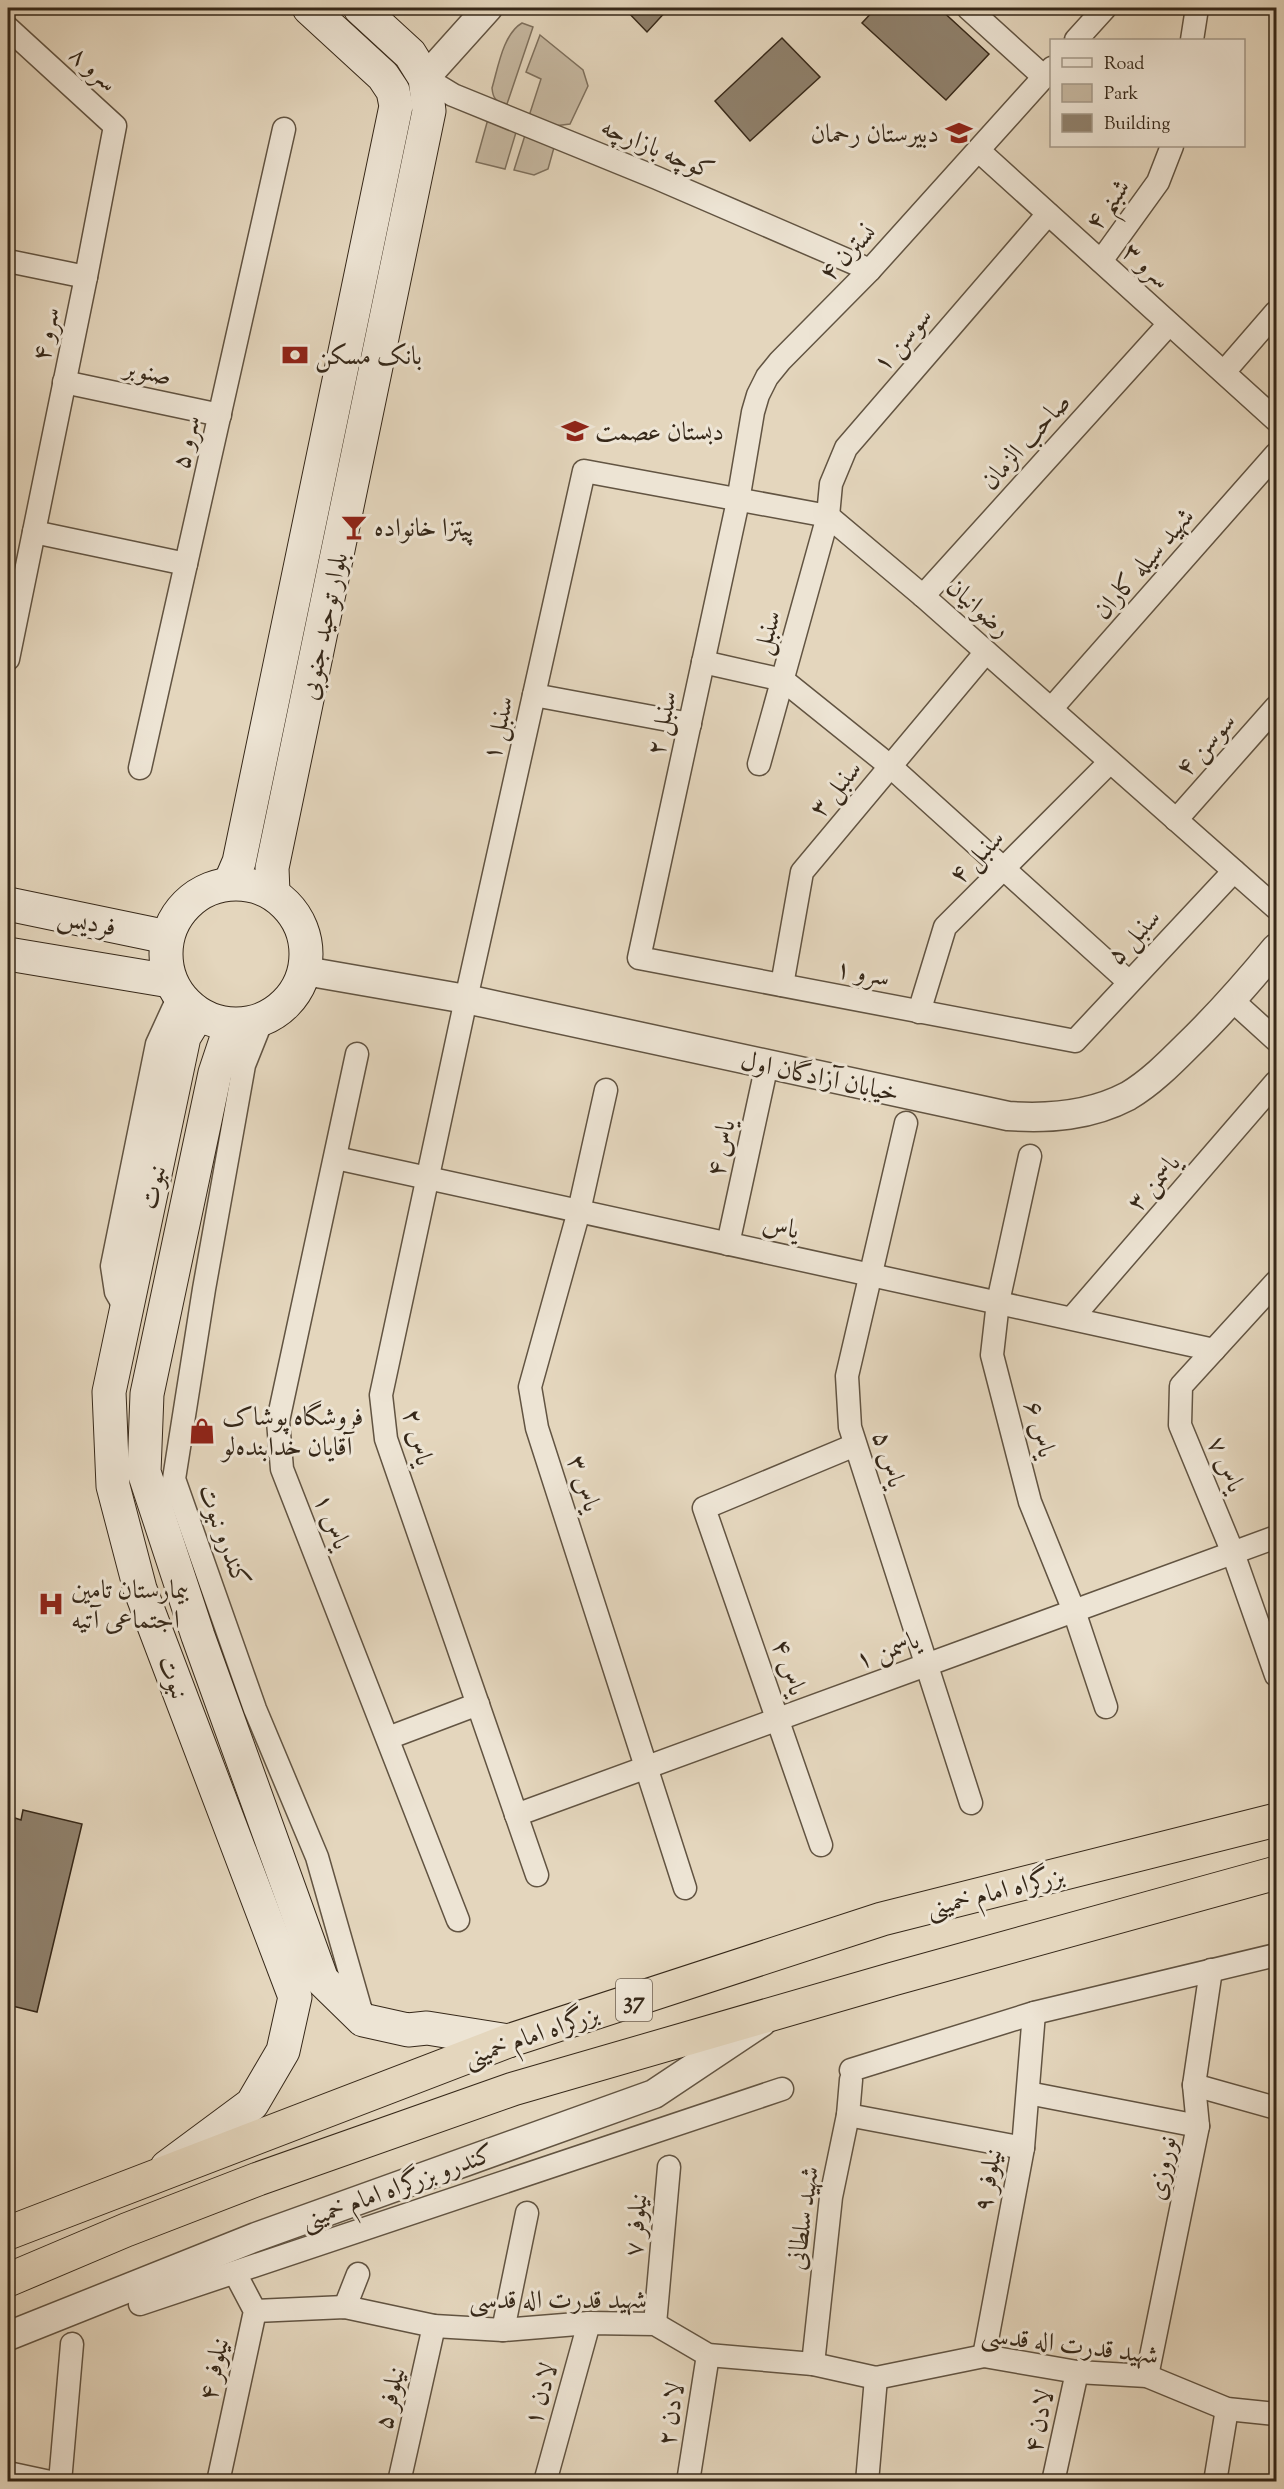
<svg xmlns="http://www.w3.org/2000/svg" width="1284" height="2489" viewBox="0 0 1284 2489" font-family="'Sorts Mill Goudy',Amiri,serif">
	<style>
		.green { fill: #c6b8a1; stroke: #7e705d; stroke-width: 1.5 }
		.building { fill: #90826e; stroke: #362819; stroke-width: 1.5 }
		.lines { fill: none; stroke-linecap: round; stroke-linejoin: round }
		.minor-casing { stroke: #625442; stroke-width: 25 }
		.tertiary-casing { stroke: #625442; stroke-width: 31 }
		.secondary-casing { stroke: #362819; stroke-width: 35 }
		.trunk-casing { stroke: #362819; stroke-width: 35 }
		.minor { stroke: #ede4d4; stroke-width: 22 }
		.tertiary { stroke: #ede4d4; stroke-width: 28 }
		.secondary { stroke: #ede4d4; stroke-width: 33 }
		.trunk { stroke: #e4d6bd; stroke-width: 33 }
		.labels { text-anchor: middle; stroke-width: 6; stroke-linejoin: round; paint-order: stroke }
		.shield { fill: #ede4d4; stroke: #6d6051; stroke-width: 1.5 }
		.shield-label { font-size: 24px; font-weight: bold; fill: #362819 }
		.street-label { font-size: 26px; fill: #362819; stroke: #ede4d4 }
		.poi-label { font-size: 26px; fill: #362819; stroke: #ede4d4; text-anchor: start }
	</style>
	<rect width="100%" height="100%" fill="#e4d6bd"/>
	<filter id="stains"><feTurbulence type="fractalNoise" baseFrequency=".00333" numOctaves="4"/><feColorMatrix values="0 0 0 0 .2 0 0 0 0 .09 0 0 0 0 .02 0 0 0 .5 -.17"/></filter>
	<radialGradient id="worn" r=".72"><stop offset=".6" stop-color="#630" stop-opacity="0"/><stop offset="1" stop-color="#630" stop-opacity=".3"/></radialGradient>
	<g class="green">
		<path d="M522 23 533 27 507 104C496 102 493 99 492 88 498 68 503 34 522 23Z"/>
		<polygon points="540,35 583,70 588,86 570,124 554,126 529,116 541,79 526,72"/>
		<polygon points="488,119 517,129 505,169 476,162"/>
		<polygon points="526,132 555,144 548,169 534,175 514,170"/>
	</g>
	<g class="building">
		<polygon points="624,8 669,8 647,32"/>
		<polygon points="876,8 939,8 989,54 946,100 862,23"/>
		<polygon points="782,38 820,77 750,141 715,101"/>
		<polygon points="23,1810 82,1824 37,2012 8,2005 8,1851 15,1818 21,1820"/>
	</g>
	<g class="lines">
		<g class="minor-casing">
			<g id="minor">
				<polyline points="968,8 1044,77"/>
				<polyline points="8,28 115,126 86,277 8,659"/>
				<polyline points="1076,40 1105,8"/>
				<polyline points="1192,40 1197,8"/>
				<polyline points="1052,68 870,270 780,361 767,377 758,395 753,412 738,501 639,958 1075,1041 1234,871"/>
				<polyline points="425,78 453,95 657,178 870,270"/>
				<polyline points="979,151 1276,420"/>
				<polyline points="8,261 86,277"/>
				<polyline points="1101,261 1158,182 1172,146"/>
				<polyline points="1224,372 1276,312"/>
				<polyline points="64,382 220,415"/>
				<polyline points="34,532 186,564"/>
				<polyline points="923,596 1169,324"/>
				<polyline points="703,662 783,680 890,766 1129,982"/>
				<polyline points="534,695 690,724"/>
				<polyline points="1051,709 1276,454"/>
				<polyline points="759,764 828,516 831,484 846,448 1048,214"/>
				<polyline points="140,768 284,129"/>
				<polyline points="1176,820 1276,707"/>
				<polyline points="782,985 802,872 986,652"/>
				<polyline points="1233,1001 1276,1040"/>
				<polyline points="919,1012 945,927 1110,762"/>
				<polyline points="262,1020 244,1065 204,1289 174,1479 255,1709 317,1857 363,2018"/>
				<polyline points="357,1054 278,1421 282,1469 458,1920"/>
				<polyline points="606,1090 579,1211 530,1387 537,1428 685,1888"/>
				<polyline points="906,1123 847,1376 850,1427 971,1803"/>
				<polyline points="1030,1156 998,1302 992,1355 1030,1502 1074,1611 1106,1707"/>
				<polyline points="336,1158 1214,1350"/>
				<polyline points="728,1244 767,1064"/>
				<polyline points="1276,1282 1181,1386 1180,1425 1233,1553 1276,1675"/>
				<polyline points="127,1311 116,1292 112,1266 157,1044 179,996"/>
				<polyline points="1072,1318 1276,1082"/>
				<polyline points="388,1738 478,1704"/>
				<polyline points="516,1815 1276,1537"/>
				<polyline points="821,1845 704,1508 855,1445"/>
				<polyline points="537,1875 386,1439 381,1395 466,999 584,471 828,516 923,596 1276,908"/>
				<polyline points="851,2070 1034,2013 1276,1955"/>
				<polyline points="1194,2085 1276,2108"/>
				<polyline points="1028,2093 1198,2126"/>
				<polyline points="848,2115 1023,2148"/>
				<polyline points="140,2304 782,2089"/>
				<polyline points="345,2307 358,2274"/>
				<polyline points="255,2311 345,2307 434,2326 503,2330 589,2323 655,2324 708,2355 813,2364 876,2378 984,2356 1077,2372 1147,2376 1227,2409 1276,2414"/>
				<polyline points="655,2324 669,2167"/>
				<polyline points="503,2330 527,2213"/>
				<polyline points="984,2356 1023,2148 1034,2013"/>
				<polyline points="813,2364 831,2197 848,2115 851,2080"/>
				<polyline points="1147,2376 1198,2126 1194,2085 1211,1970"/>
				<polyline points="8,2473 50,2482"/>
				<polyline points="60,2482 72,2344"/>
				<polyline points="218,2482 255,2311 235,2273"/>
				<polyline points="399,2482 434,2326"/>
				<polyline points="545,2482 589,2323"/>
				<polyline points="688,2482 708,2355"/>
				<polyline points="867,2482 876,2378"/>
				<polyline points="1053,2482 1077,2372"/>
				<polyline points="1215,2482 1227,2409"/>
			</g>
		</g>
		<g class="tertiary-casing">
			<g id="tertiary">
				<polyline points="425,78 488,8"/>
				<path d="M305 971 466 999 1008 1116C1049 1119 1090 1116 1128 1096 1150 1083 1169 1064 1187 1046 1219 1015 1248 982 1276 948"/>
				<polyline points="8,2336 256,2237 654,2094 762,2022"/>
			</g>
		</g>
		<g class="secondary-casing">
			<g id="secondary">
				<polyline points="230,883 239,862 396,106 393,91 383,76 309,8"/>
				<circle cx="236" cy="954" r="70"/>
				<polyline points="273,893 272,868 429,111 425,78 410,54 360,8"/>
				<polyline points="8,904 167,937"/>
				<polyline points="8,954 170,981"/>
				<polyline points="231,1025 215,1073 147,1394 144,1472 198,1636 322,1980 363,2020 408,2030 427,2028 508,2041"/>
				<polyline points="167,2167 252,2104 283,2051 295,1997 140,1589 113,1486 109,1392 184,1037 198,1014"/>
			</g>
		</g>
		<g class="trunk-casing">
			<g id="trunk">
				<polyline points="8,2233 508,2041 882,1919 1276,1820"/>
				<polyline points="8,2280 126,2230 258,2179 513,2089 893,1979 1276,1873"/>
			</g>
		</g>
		<use href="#minor" class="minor"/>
		<use href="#tertiary" class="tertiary"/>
		<use href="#secondary" class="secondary"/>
		<use href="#trunk" class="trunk"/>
	</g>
	<defs>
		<g id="school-bare" transform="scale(2.07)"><path d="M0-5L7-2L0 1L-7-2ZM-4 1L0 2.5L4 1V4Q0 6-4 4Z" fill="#8f2418" stroke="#ede4d4" stroke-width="2.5" paint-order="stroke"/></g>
		<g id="bank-bare" transform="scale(2.07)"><path d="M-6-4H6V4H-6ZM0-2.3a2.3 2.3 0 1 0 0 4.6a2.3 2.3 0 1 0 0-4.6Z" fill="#8f2418" stroke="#ede4d4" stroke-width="2.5" paint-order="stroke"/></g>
		<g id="university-bare" transform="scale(2.07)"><path d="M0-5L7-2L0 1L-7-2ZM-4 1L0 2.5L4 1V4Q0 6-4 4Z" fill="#8f2418" stroke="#ede4d4" stroke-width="2.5" paint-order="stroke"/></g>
		<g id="bar-bare" transform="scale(2.07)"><path d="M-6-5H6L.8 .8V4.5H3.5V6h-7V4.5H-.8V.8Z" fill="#8f2418" stroke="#ede4d4" stroke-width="2.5" paint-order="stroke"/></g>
		<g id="shop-bare" transform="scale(2.07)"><path d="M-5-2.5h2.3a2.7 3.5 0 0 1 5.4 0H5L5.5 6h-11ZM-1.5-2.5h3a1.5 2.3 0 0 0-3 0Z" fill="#8f2418" stroke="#ede4d4" stroke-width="2.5" paint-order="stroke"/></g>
		<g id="hospital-bare" transform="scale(2.07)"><path d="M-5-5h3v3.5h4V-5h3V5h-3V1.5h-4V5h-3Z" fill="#8f2418" stroke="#ede4d4" stroke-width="2.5" paint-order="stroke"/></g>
	</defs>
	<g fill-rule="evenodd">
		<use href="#school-bare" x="959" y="133"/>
		<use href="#bank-bare" x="295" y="355"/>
		<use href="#university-bare" x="575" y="431"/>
		<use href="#bar-bare" x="354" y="527"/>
		<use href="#shop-bare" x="202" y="1431"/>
		<use href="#hospital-bare" x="51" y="1604"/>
	</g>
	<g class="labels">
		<rect class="shield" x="616" y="1979" width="36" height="42" rx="4.5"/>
		<g class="shield-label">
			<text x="634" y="2008">37</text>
		</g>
		<g class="street-label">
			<text transform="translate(94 68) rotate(42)" y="9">سرو ۸</text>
			<text transform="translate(658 148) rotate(23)" y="9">کوچه بازارچه</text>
			<text transform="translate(1107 204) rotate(-54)" y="9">شبنم ۴</text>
			<text transform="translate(847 252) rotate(-46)" y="9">نسترن ۴</text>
			<text transform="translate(1147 265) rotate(43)" y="9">سرو ۳</text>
			<text transform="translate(45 334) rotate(-78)" y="9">سرو ۴</text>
			<text transform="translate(902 339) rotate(-49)" y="9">سوسن ۱</text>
			<text transform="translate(148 371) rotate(12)" y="9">صنوبر</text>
			<text transform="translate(1025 441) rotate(-48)" y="9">صاحب الزمان</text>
			<text transform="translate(185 442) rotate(-77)" y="9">سرو ۵</text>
			<text transform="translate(1143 563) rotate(-49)" y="9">شهید سیله کاران</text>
			<text transform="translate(979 607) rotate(41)" y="9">رضوانیان</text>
			<text transform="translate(323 626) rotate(-78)" y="9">بلوار توحید جنوبی</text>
			<text transform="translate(766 632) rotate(-74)" y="9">سنبل</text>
			<text transform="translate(661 723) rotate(-78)" y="9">سنبل ۲</text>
			<text transform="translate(497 728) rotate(-77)" y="9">سنبل ۱</text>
			<text transform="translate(1205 744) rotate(-48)" y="9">سوسن ۴</text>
			<text transform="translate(835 788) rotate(-50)" y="9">سنبل ۳</text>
			<text transform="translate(976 856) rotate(-45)" y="9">سنبل ۴</text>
			<text transform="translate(87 921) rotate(12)" y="9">فردیس</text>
			<text transform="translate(1133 936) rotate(-47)" y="9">سنبل ۵</text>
			<text transform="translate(863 972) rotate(11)" y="9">سرو ۱</text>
			<text transform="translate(820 1076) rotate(12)" y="9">خیابان آزادگان اول</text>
			<text transform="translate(720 1148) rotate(-78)" y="9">یاس ۴</text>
			<text transform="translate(1153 1182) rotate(-49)" y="9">یاسمن ۳</text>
			<text transform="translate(152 1187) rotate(-78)" y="9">نبوت</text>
			<text transform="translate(781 1226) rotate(12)" y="9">یاس</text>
			<text transform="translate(1041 1429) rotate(75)" y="9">یاس ۶</text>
			<text transform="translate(419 1437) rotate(76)" y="9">یاس ۲</text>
			<text transform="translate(890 1459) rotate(73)" y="9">یاس ۵</text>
			<text transform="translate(1227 1464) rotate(67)" y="9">یاس ۷</text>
			<text transform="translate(585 1483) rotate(72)" y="9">یاس ۳</text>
			<text transform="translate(333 1521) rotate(68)" y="9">یاس ۱</text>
			<text transform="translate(225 1535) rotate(70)" y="9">کندرو نبوت</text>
			<text transform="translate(887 1649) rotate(-20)" y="9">یاسمن ۱</text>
			<text transform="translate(790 1667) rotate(71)" y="9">یاس ۴</text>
			<text transform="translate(174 1677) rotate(69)" y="9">نبوت</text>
			<text transform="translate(995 1891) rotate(-14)" y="9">بزرگراه امام خمینی</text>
			<text transform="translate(531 2035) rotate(-19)" y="9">بزرگراه امام خمینی</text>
			<text transform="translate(1161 2168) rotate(-79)" y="9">نوروزی</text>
			<text transform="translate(987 2180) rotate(-80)" y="9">نیلوفر ۹</text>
			<text transform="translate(397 2186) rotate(-20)" y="9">کندرو بزرگراه امام خمینی</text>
			<text transform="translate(802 2218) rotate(-82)" y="9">شهید سلطانی</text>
			<text transform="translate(635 2225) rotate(-85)" y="9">نیلوفر ۷</text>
			<text x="558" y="2308">شهید قدرت اله قدسی</text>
			<text transform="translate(1070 2344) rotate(7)" y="9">شهید قدرت اله قدسی</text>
			<text transform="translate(213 2369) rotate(-78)" y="9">نیلوفر ۴</text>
			<text transform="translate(540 2394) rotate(-74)" y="9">لادن ۱</text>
			<text transform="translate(389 2398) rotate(-77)" y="9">نیلوفر ۵</text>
			<text transform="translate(670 2414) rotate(-81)" y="9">لادن ۲</text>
			<text transform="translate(1038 2421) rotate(-78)" y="9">لادن ۴</text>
		</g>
		<g class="poi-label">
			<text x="939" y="142" text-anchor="end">دبیرستان رحمان</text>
			<text x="315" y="364">بانک مسکن</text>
			<text x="595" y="440">دبستان عصمت</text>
			<text x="374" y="536">پیتزا خانواده</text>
			<text x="222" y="1425">فروشگاه پوشاک<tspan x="222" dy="30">آقایان خدابنده‌لو</tspan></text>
			<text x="71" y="1598">بیمارستان تامین<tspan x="71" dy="30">اجتماعی آتیه</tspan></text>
		</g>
	</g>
	<rect width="1284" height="2489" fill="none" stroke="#e4d6bd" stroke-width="30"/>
	<rect x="9" y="9" width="1266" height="2471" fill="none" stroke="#362819" stroke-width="3"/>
	<rect x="15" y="15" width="1254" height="2459" fill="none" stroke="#362819" stroke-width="1.5"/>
	<rect x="1050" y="39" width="195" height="108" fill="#ede4d4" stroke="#a49989" stroke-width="1.5"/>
	<rect x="1062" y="58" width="30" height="9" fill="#ede4d4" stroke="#a49989" stroke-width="1.5"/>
	<text x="1104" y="69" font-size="18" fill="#362819">Road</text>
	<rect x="1062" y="84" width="30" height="18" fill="#c6b8a1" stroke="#a49989" stroke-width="1.5"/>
	<text x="1104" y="99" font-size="18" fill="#362819">Park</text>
	<rect x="1062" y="114" width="30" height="18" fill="#90826e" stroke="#a49989" stroke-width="1.5"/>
	<text x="1104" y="129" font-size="18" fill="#362819">Building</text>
	<rect width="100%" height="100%" filter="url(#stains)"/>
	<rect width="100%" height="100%" fill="url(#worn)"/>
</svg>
